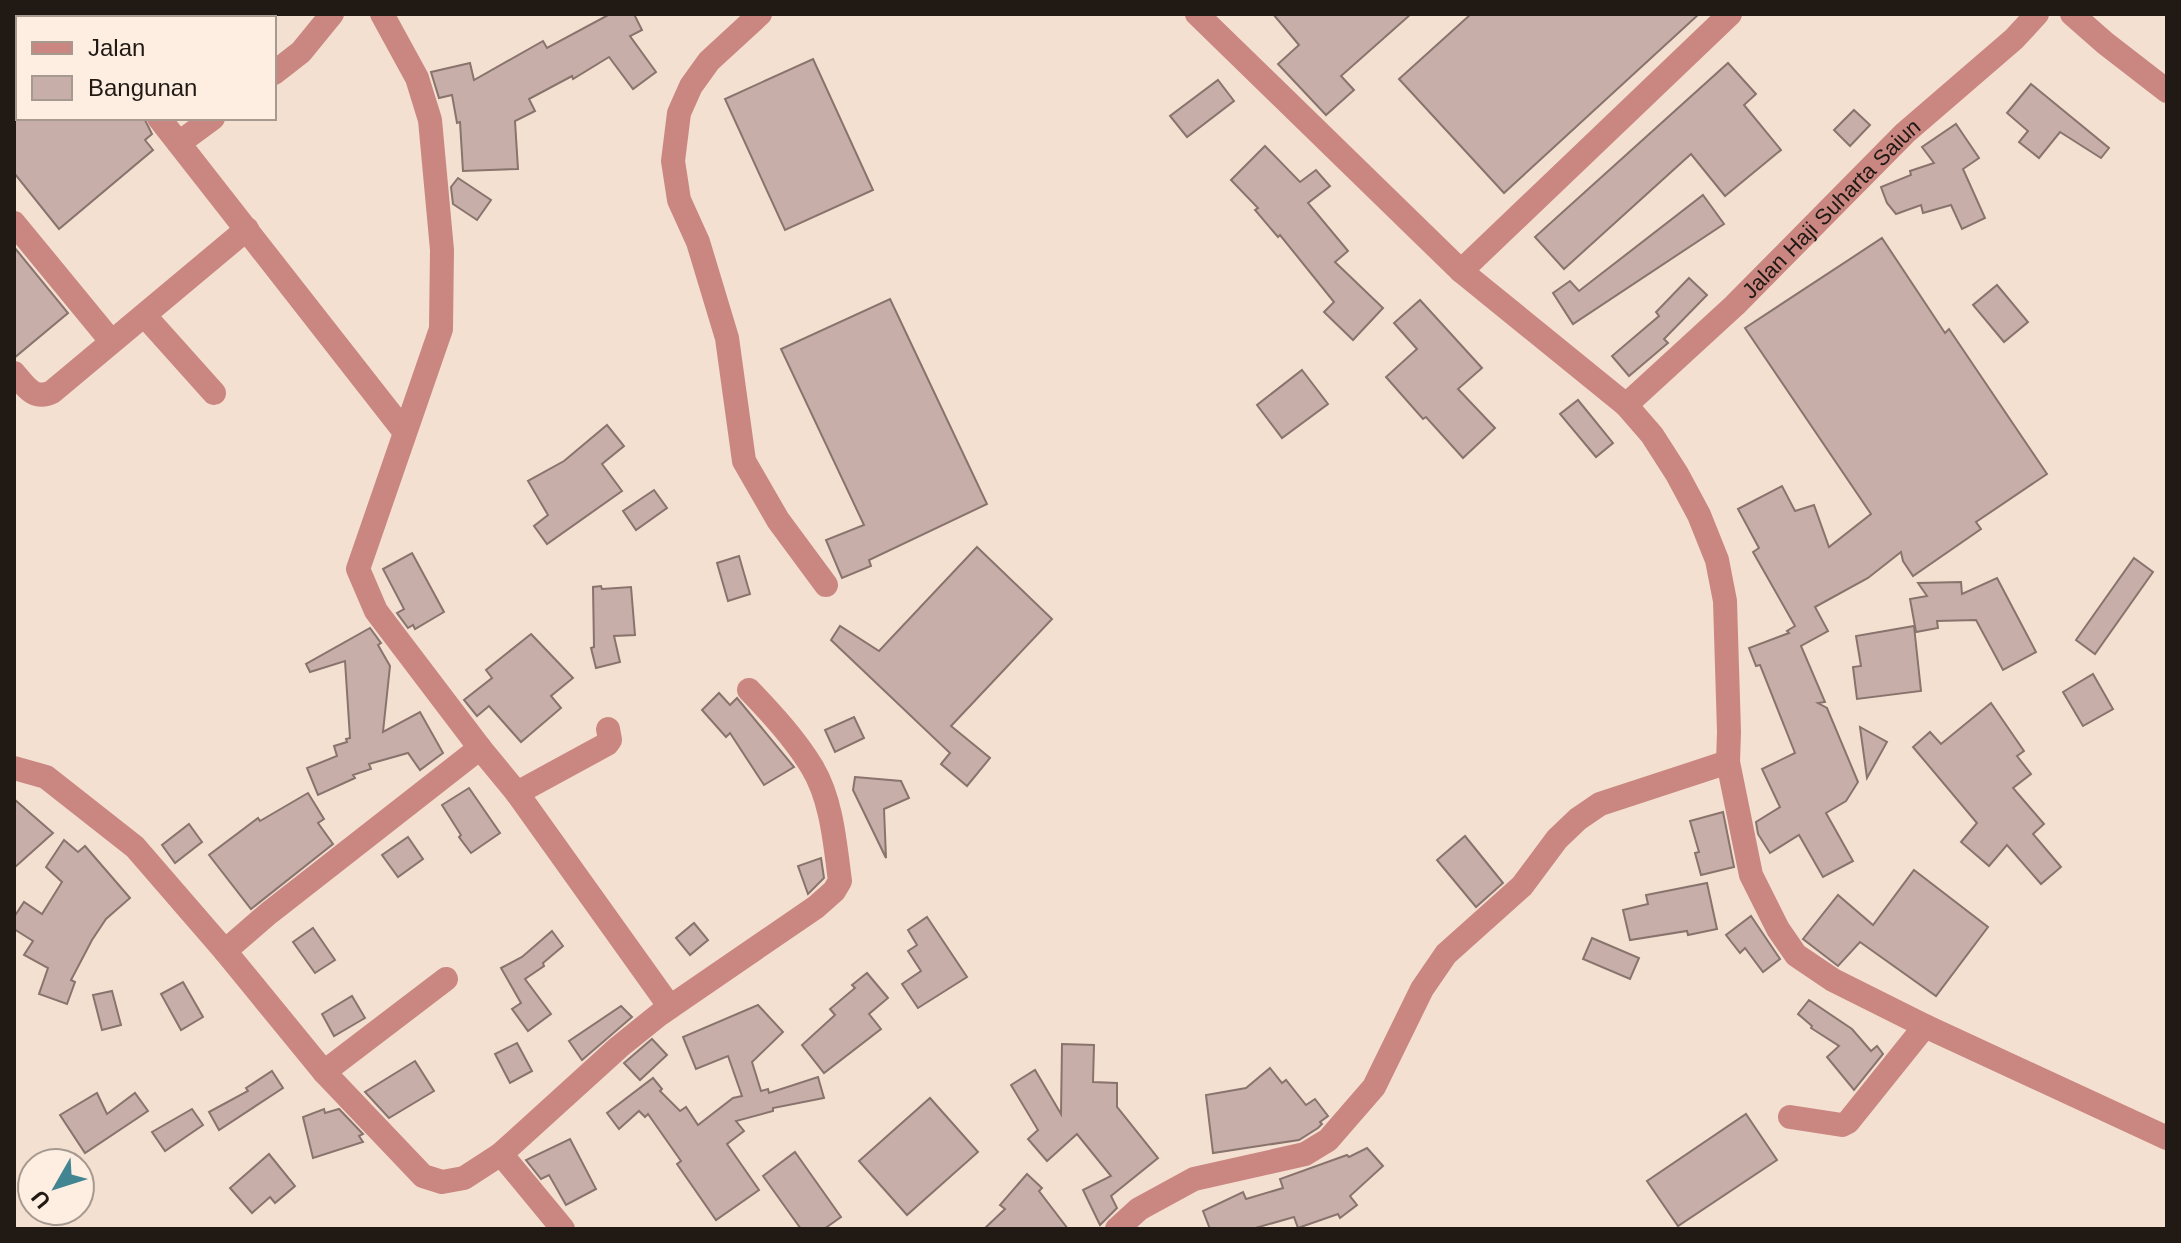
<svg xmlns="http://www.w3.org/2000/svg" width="2181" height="1243" viewBox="0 0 2181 1243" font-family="Arial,sans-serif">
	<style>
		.building { fill: #c7aea8; stroke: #89736d; stroke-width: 2 }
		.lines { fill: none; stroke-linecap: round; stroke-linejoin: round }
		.minor { stroke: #ca8781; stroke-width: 24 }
		.labels { text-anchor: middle; stroke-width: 6; stroke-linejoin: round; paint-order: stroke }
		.street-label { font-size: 22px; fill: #201914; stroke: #feeee2 }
	</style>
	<rect width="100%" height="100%" fill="#f4e0d1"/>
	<g class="building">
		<polygon points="610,14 634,14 642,30 630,36 656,72 633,89 609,57 573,79 572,76 529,99 535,111 515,121 518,169 463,171 460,122 457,123 452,95 439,98 431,72 470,63 474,80 543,41 547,48"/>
		<polygon points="1273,14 1411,14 1341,76 1354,90 1326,115 1278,64 1299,45"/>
		<polygon points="1471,14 1699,14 1504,193 1399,79"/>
		<polygon points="813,59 873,190 785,230 725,99"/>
		<polygon points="1728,63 1756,94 1744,105 1781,150 1725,196 1691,154 1564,269 1535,237"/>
		<polygon points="1218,80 1234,101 1187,137 1170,116"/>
		<polygon points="2031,84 2109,148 2101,158 2060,132 2039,158 2019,142 2028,131 2007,113"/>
		<polygon points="1854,110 1870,125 1850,146 1834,130"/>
		<polygon points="14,118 144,118 152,134 145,140 153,150 59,229 14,173"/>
		<polygon points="1956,124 1979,158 1963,169 1985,218 1962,229 1951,205 1923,213 1921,205 1896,214 1887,203 1881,187 1911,175 1910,171 1934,163 1922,147"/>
		<polygon points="1265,146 1300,182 1316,170 1330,186 1308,203 1348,251 1335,262 1383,308 1353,340 1324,312 1334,302 1280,235 1278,237 1255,210 1258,208 1231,180"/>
		<polygon points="458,178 491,200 477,220 453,204 451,187"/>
		<polygon points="1703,195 1724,224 1573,324 1553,293 1570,281 1579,291"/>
		<polygon points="1882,238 1945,333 1949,329 2047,474 1976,522 1981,529 1913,576 1903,561 1901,552 1868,578 1815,607 1828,631 1801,646 1825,702 1818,703 1827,708 1858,782 1846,801 1826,813 1853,861 1823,877 1799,835 1770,853 1758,834 1756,822 1780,807 1762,769 1795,753 1760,665 1756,666 1749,648 1789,633 1787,631 1795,626 1753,552 1759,548 1738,509 1782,486 1795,511 1814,505 1829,547 1871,514 1745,328"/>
		<polygon points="14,247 68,313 14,358"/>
		<polygon points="1689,278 1707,295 1664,339 1668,343 1629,376 1612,356 1659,316 1656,312"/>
		<polygon points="1997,285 2028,322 2004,342 1973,305"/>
		<polygon points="890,299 987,504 869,560 871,566 842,578 826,540 864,525 781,349"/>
		<polygon points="1420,300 1482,368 1458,389 1495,428 1463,458 1426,417 1423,419 1386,377 1417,349 1394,323"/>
		<polygon points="1302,370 1328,404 1282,438 1257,405"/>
		<polygon points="1578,400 1613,443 1596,457 1560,414"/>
		<polygon points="607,425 624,446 602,464 622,491 547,544 534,526 548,515 528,481 564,461"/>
		<polygon points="654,490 667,508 636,530 623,511"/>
		<polygon points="977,547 1052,619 951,726 990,758 967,786 941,764 950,753 831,640 840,626 879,651"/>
		<polygon points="412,553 444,612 415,629 413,625 408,628 397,613 404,609 383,569"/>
		<polygon points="739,556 750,594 728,601 717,563"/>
		<polygon points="2134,558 2153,572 2095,654 2076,640"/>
		<polygon points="1997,578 2036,652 2003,670 1976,620 1937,621 1938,628 1916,632 1910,599 1927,596 1918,583 1961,582 1962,594"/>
		<polygon points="601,586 602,589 631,587 635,635 614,636 620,662 596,668 591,648 594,647 593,587"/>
		<polygon points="1914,626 1921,691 1857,699 1853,667 1861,666 1856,636"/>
		<polygon points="370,628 381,643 378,645 390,666 383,732 420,712 443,753 420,770 408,753 369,764 371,769 353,775 355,778 318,795 307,768 337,756 334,746 347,742 346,739 350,738 345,661 310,672 306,664"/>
		<polygon points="531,634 573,678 551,696 561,708 521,742 489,706 477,716 464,700 492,678 486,670"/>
		<polygon points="2093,674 2113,709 2083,726 2063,692"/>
		<polygon points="719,693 730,705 737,698 794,767 764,785 730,733 726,737 702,710"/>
		<polygon points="1991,703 2024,751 2017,756 2031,774 2013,788 2044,824 2033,834 2061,867 2041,884 2007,845 1989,866 1961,842 1977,823 1913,747 1930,732 1941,744"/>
		<polygon points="854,717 864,738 835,752 825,730"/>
		<polygon points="1860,727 1887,742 1867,778"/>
		<polygon points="855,777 901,781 909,798 884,809 886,858 853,790"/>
		<polygon points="469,788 500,833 471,853 459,837 461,835 442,805"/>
		<polygon points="308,793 324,819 318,823 333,844 251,909 209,855 258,818 260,821"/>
		<polygon points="14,799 53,833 14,868"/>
		<polygon points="1723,812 1734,867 1701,875 1695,853 1699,852 1690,821"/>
		<polygon points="189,824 202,842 175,863 162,845"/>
		<polygon points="1465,836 1503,883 1476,907 1437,860"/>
		<polygon points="408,837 423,859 398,877 382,855"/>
		<polygon points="64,840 78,852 85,846 130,898 106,919 92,940 71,980 75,982 67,1004 39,994 48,968 24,955 33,941 14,929 14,917 24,902 42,914 62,882 46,867"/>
		<polygon points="821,858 824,878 808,894 798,866"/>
		<polygon points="1914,870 1988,927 1936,996 1860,942 1838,966 1803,939 1838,895 1873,925"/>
		<polygon points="1707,883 1717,929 1688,935 1687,931 1630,940 1623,910 1648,904 1646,895"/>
		<polygon points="1751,916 1780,959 1763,972 1745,948 1740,953 1726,935"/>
		<polygon points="927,917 967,977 918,1008 902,984 921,971 908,951 917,945 908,930"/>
		<polygon points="694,923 708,940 690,955 676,938"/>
		<polygon points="313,928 335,960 315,973 293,942"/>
		<polygon points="552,931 563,946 543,963 544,966 525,979 551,1014 528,1031 512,1009 521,1003 501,968 522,957"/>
		<polygon points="1592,938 1639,958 1630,979 1583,959"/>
		<polygon points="867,973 888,998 869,1014 881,1029 824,1073 802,1045 835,1015 830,1009 855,988 852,985"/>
		<polygon points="183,982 203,1017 181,1030 161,994"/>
		<polygon points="112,991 121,1025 102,1030 93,995"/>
		<polygon points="352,996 365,1018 334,1036 322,1014"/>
		<polygon points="1809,1000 1852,1029 1871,1051 1877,1046 1883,1054 1854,1090 1827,1057 1839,1046 1811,1028 1812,1026 1798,1014"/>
		<polygon points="758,1005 783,1032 752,1062 761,1091 768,1089 769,1093 818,1077 824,1098 773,1108 773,1111 736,1121 744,1131 727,1144 759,1190 716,1220 677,1164 681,1161 648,1114 645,1117 639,1111 619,1129 607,1113 653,1078 662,1089 660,1091 680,1111 686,1107 698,1125 733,1098 742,1096 728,1056 696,1069 683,1037"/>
		<polygon points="621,1006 632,1017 582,1060 569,1041"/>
		<polygon points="652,1039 667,1055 640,1080 624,1063"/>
		<polygon points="517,1043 532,1071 510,1083 495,1054"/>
		<polygon points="1062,1044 1094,1045 1093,1082 1117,1083 1117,1107 1158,1158 1111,1196 1117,1208 1100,1225 1083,1190 1111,1176 1077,1134 1047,1161 1028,1139 1038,1130 1011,1085 1035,1070 1061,1114"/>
		<polygon points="415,1061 434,1091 389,1118 365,1092"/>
		<polygon points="1270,1068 1282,1083 1286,1080 1306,1105 1315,1099 1328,1116 1320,1122 1322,1124 1318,1128 1299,1140 1213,1153 1206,1095 1246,1088"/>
		<polygon points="272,1071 283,1088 219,1130 209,1112 248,1091 246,1088"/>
		<polygon points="97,1093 107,1114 135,1093 148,1111 85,1153 60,1115"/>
		<polygon points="930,1098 978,1152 907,1215 859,1161"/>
		<polygon points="192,1109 203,1125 165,1151 152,1132"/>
		<polygon points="324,1109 325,1113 339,1109 363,1134 359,1136 363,1142 313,1158 303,1117"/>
		<polygon points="1746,1114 1777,1160 1678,1226 1647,1181"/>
		<polygon points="570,1139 596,1189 566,1205 549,1175 541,1179 526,1160"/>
		<polygon points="1367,1148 1383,1166 1350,1196 1357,1205 1340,1218 1338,1214 1298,1228 1294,1217 1252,1229 1210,1229 1203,1211 1243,1192 1246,1199 1283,1188 1280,1179 1347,1155 1349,1157"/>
		<polygon points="795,1152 841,1217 824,1229 801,1229 763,1176"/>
		<polygon points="269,1154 295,1186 275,1203 270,1197 252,1213 230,1188"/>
		<polygon points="1027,1174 1042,1188 1039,1191 1068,1229 984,1229 1005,1209 1000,1205"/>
	</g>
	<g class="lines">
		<g class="minor">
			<polyline points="73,14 77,18"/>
			<polyline points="211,14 214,18"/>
			<polyline points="382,14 417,78 430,120 442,250 441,329 358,569 376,611 480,748 517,793 670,1007"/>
			<polyline points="760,14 709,61 691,86 679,113 673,161 679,200 698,242 727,338 744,461 778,520 826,585"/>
			<polyline points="1197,14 1461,271 1626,405 1652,435 1677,474 1699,515 1717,560 1725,601 1729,732 1728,762 1751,875 1778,929 1796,955 1833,980 1925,1026 2167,1138"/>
			<polyline points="2072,14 2105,43 2167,91"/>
			<polyline points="274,73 301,52 332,14"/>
			<polyline points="159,118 404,431"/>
			<polyline points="179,143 213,118"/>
			<polyline points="14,223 111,341"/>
			<polyline points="1461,271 1730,14"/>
			<polyline points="145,316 214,393"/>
			<path d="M14 373C25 386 34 401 52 392L247 229"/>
			<path id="s1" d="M1626 405 1735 305 1905 133 2014 39 2037 14"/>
			<path d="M14 768 46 777 135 847 225 951 324 1072 423 1176 442 1182 464 1178 501 1154 619 1047 660 1014 816 907 834 891 840 881C835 844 832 800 812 767 795 739 772 714 749 690"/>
			<polyline points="517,793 607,744 610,740 608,729"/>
			<polyline points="225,951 269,913 480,748"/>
			<polyline points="324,1072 446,979"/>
			<polyline points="1790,1117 1842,1125 1848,1122 1925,1026"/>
			<polyline points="501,1154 563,1229"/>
			<polyline points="1117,1229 1139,1209 1194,1179 1305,1154 1328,1140 1374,1087 1422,989 1446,954 1522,886 1557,839 1578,819 1600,804 1728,762"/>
		</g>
	</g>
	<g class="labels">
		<g class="street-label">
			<text dy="8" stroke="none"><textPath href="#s1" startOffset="284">Jalan Haji Suharta Saiun</textPath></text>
		</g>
	</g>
	<rect width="2181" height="1243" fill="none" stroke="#201914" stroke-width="32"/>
	<rect x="16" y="16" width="260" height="104" fill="#feeee2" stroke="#a59990" stroke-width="2"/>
	<rect x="32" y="42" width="40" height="12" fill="#ca8781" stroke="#a59990" stroke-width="2"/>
	<text x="88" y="56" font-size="24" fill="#201914">Jalan</text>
	<rect x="32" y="76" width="40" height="24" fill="#c7aea8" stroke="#a59990" stroke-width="2"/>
	<text x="88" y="96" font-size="24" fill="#201914">Bangunan</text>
	<g transform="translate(56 1187) rotate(231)"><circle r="38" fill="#feeee2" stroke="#a59990" stroke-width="2"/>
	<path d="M0-6L14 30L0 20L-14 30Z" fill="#418593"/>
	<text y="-12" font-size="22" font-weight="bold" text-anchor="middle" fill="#201914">U</text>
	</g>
</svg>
